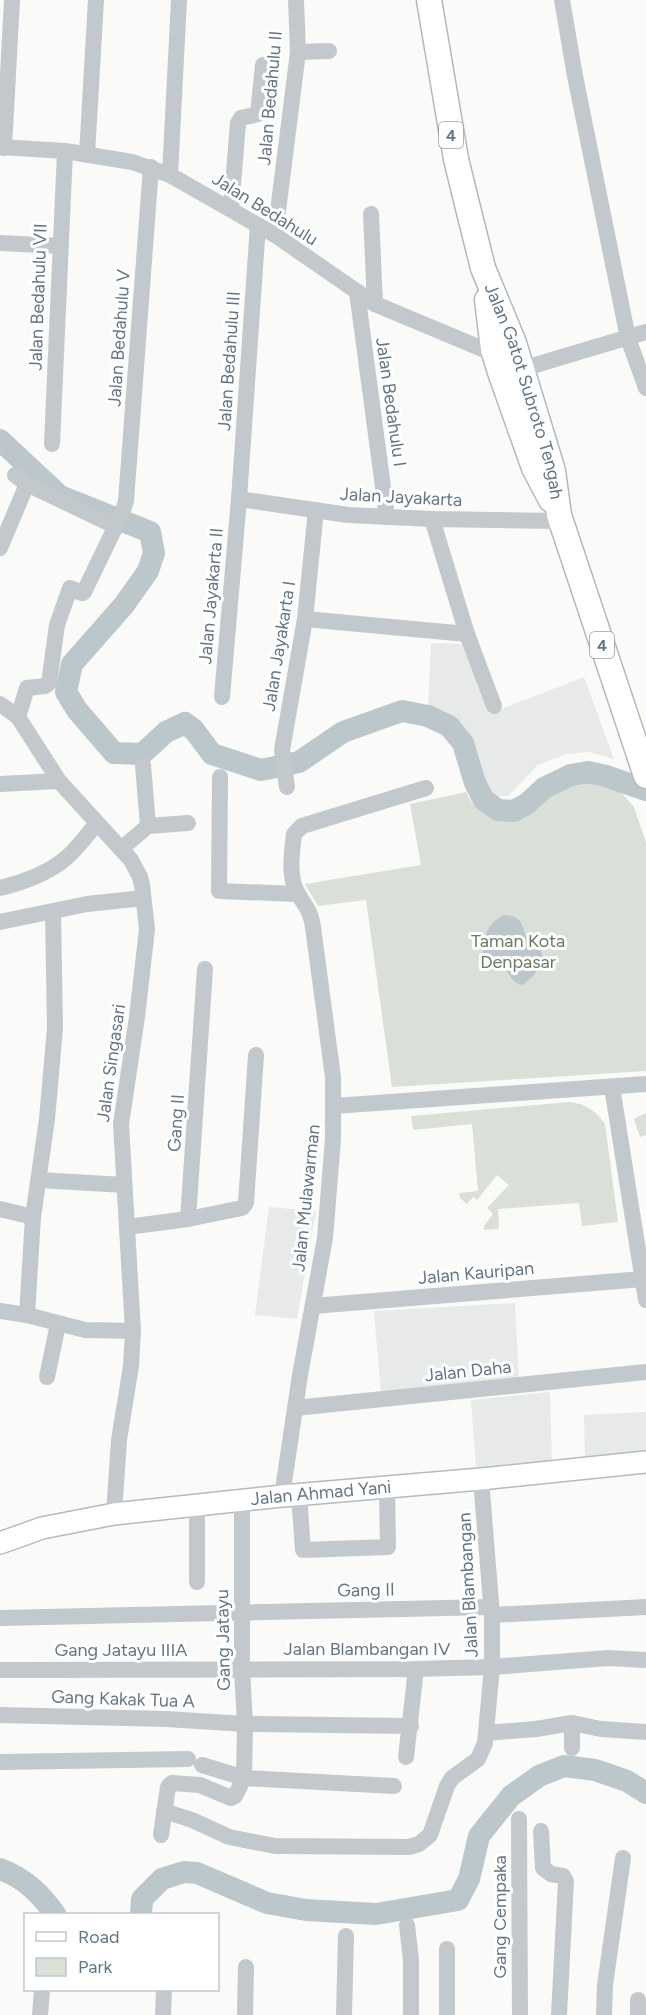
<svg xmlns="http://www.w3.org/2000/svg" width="646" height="2015" viewBox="0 0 646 2015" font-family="Figtree,sans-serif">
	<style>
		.built { fill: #e8e9e9 }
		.green { fill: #dadfd7 }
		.water { fill: #bbc7cb }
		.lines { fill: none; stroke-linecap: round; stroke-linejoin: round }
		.river { stroke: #bbc7cb; stroke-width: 22 }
		.major-casing { stroke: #b5babe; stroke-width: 24 }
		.highway-casing { stroke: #b4b9bd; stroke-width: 27 }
		.minor { stroke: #c3c8cc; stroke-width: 16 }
		.major { stroke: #fff; stroke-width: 21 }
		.highway { stroke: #fff; stroke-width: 24 }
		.labels { text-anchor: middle; stroke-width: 6; stroke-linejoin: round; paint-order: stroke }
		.shield { fill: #fff; stroke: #939fa8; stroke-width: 1.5 }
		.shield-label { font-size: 16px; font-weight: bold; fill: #657683 }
		.street-label { font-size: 18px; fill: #657683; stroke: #fff }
		.park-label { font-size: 18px; fill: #687a64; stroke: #fff }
	</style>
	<rect width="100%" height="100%" fill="#fafaf8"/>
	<g class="built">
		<polygon points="431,643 464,644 489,714 584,677 614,759 589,752 567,754 538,765 508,796 490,796 478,782 471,753 461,731 450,720 440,714 428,711"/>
		<polygon points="269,1207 316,1211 297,1319 255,1315"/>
		<polygon points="515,1303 519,1381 381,1394 374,1311"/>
		<polygon points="550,1392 552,1461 476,1467 471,1400"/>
		<polygon points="646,1412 646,1457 585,1462 584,1415"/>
	</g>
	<g class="green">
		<path d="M595 781 620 791 634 807 646 843V1071L392 1087 366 900 318 906 305 884 421 865 410 804 466 792C471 802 477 811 488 815 520 830 541 794 567 784 575 780 587 782 595 781Z"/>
		<path d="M569 1102C586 1104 595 1110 605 1124L618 1222 582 1226 579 1203 498 1209 499 1229 484 1230V1226L493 1214 487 1208 509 1185 497 1175 477 1200 473 1197 467 1204 460 1198 459 1193 478 1191 472 1124 413 1130 411 1116Z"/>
		<polygon points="646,1113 646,1135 640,1137 634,1119"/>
	</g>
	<path class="water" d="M505 915C528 918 519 928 529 941 532 945 537 946 540 950 549 961 531 980 522 985 511 983 511 975 504 968 498 962 489 964 483 957 481 940 488 921 505 915Z"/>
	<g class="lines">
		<g class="river">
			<polyline points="0,440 60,496 150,532 154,553 148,571 124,605 72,664 66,692 77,710 114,753 142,754 166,732 185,723 194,730 212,754 261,770 299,762 343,732 402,711 428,716 449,726 463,743 475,783 484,800 498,810 514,811 528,803 544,788 571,775 588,772 606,776 646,790"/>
			<path d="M0 1869C24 1878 40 1893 55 1914"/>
			<polyline points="141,1914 142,1899 162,1879 184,1872 197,1873 267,1903 306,1910 376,1914 458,1900 469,1879 479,1836 511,1796 539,1776 564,1766 595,1770 627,1781 646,1793"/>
		</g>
		<g class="major-casing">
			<g id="major">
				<path id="s1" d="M0 1543 42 1528 114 1514 282 1496 481 1479 646 1462"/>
			</g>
		</g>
		<g class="highway-casing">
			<g id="highway">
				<path id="s2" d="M429 0 456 159 468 208 483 268 514 343 553 471 559 515 646 776"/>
				<polyline points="487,300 493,349 500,372 534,468 551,500"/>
			</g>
		</g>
		<g class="minor">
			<polyline points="562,0 575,76 628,338 646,388"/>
			<polyline points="298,52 329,51"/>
			<polyline points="0,147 65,151 132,162 170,175 275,235 375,304 485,350 493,349"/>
			<polyline points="4,148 12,0"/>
			<polyline points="87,155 96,0"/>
			<polyline points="170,175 179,0"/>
			<polyline points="231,209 238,123 241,118 258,114 263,65"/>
			<polyline points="371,214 375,304"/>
			<polyline points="275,235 298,52 296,0"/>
			<polyline points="0,243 60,246"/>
			<polyline points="357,292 387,517"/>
			<polyline points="522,369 646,332"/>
			<polyline points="52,444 65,151"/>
			<polyline points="15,475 27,484 115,526"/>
			<polyline points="239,499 348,515 432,519 561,521"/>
			<polyline points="432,519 467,634 494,706"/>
			<polyline points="0,548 27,484"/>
			<polyline points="305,619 467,634"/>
			<polyline points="222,697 239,499 258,225"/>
			<polyline points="0,704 18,717 59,781 131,860 140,877 142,885 147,929 137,1017 121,1124 133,1331 131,1366 119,1440 114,1514"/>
			<polyline points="18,717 27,688 45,686 49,683 57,625 70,588 82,593 84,592 123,511 126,501 151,167"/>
			<polyline points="220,777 219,891 298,894"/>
			<polyline points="0,784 59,781"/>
			<polyline points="287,787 282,750 305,619 316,510"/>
			<polyline points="148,826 188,823"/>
			<polyline points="121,849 148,826 143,765"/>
			<path d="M0 888C22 883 48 873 65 859 77 849 87 835 97 823"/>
			<polyline points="0,922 87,904 143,898"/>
			<polyline points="612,1087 646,1300"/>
			<polyline points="334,1106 646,1084"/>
			<polyline points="39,1180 124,1185"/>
			<polyline points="0,1209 33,1217"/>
			<polyline points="188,1219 242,1208 246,1203 256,1055"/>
			<polyline points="127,1227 188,1219 205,969"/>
			<polyline points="313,1306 643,1279"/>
			<polyline points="0,1311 27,1315 85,1330 133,1331"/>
			<polyline points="27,1315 33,1217 47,1119 55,1028 53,912"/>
			<polyline points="47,1377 58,1324"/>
			<polyline points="295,1408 646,1372"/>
			<polyline points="299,1495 303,1550 388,1547 387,1487"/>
			<path d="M282 1496 300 1375 325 1238 333 1139V1077L313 927C310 908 305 907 297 892 288 876 292 852 294 834L302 826 426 788"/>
			<polyline points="197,1506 197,1582"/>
			<polyline points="492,1615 646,1607"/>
			<polyline points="0,1618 491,1607"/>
			<polyline points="0,1670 416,1669 492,1667 608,1658 646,1660"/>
			<polyline points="0,1715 166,1719 245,1724 411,1726"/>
			<polyline points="486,1733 536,1729 572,1723 601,1729 646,1732"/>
			<polyline points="572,1748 572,1723"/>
			<polyline points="406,1757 416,1669"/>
			<polyline points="0,1762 188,1759"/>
			<polyline points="202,1765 244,1778 245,1724 242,1669 242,1501"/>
			<polyline points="164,1811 192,1820 229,1837 275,1846 409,1847 419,1844 430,1835 447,1786 452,1778 478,1759 485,1743 492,1667 492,1615 481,1479"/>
			<polyline points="519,1819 520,2015"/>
			<polyline points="541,1831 543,1868 551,1874 563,1876 566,1881 559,2015"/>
			<polyline points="161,1835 168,1787 172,1783 200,1785 231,1798 235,1796 244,1778 394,1786"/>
			<polyline points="407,1925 411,1960 411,2015"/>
			<polyline points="40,2015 42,1990"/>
			<polyline points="163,2015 164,1990"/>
			<polyline points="245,2015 246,1967"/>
			<polyline points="344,2015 346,1936"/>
			<polyline points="447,2015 447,1949"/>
			<polyline points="604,2015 605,1985 623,1858"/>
			<polyline points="638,2015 638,2000"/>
		</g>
		<use href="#major" class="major"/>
		<use href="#highway" class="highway"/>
	</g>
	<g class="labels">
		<g class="shield">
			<rect x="439" y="122" width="24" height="26" rx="4.5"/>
			<rect x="590" y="632" width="24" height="26" rx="4.5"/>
		</g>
		<g class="shield-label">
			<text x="451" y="141">4</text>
			<text x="602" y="651">4</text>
		</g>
		<g class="street-label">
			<text transform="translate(270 98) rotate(-85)" y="6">Jalan Bedahulu II</text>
			<text transform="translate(265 209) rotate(32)" y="6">Jalan Bedahulu</text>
			<text transform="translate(38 297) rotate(-88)" y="6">Jalan Bedahulu VII</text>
			<text transform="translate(119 338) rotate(-86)" y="6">Jalan Bedahulu V</text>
			<text transform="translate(229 361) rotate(-86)" y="6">Jalan Bedahulu III</text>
			<text dy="6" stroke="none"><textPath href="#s2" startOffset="404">Jalan Gatot Subroto Tengah</textPath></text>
			<text transform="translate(391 402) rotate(82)" y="6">Jalan Bedahulu I</text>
			<text transform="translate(401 497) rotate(3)" y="6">Jalan Jayakarta</text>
			<text transform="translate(211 596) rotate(-85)" y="6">Jalan Jayakarta II</text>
			<text transform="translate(279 646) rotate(-81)" y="6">Jalan Jayakarta I</text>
			<text transform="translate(111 1063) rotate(-82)" y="6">Jalan Singasari</text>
			<text transform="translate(176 1123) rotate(-86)" y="6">Gang II</text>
			<text transform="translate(306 1198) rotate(-84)" y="6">Jalan Mulawarman</text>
			<text transform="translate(476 1273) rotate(-5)" y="6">Jalan Kauripan</text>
			<text transform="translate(468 1371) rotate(-6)" y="6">Jalan Daha</text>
			<text dy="6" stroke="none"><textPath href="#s1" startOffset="326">Jalan Ahmad Yani</textPath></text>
			<text transform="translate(468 1585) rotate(-93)" y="6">Jalan Blambangan</text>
			<text transform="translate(366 1590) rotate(-1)" y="6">Gang II</text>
			<text transform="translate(223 1640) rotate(-91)" y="6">Gang Jatayu</text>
			<text x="367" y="1655">Jalan Blambangan IV</text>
			<text x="121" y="1656">Gang Jatayu IIIA</text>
			<text transform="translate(123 1699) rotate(2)" y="6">Gang Kakak Tua A</text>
			<text transform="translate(500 1917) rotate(-90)" y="6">Gang Cempaka</text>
		</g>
		<g class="park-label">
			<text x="518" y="947">Taman Kota<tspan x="518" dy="21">Denpasar</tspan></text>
		</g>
	</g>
	<rect x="24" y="1913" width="195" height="78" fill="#ffffff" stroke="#c1c8cd" stroke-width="1.5"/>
	<rect x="36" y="1932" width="30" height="9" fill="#ffffff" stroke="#c1c8cd" stroke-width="1.5"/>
	<text x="78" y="1943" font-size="18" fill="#657683">Road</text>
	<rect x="36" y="1958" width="30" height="18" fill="#dadfd7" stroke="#c1c8cd" stroke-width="1.5"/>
	<text x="78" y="1973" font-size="18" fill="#657683">Park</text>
</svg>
